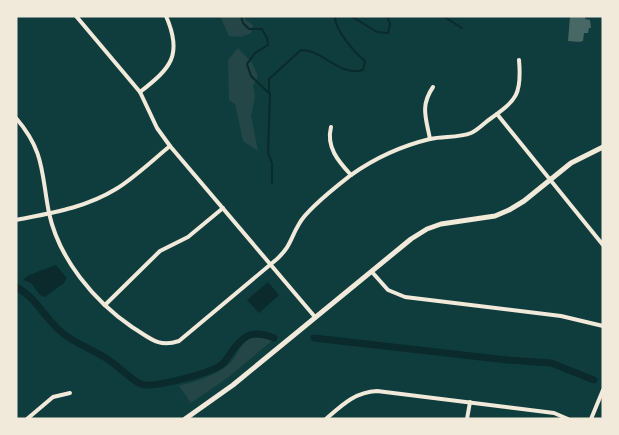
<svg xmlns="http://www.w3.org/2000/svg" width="619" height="435" viewBox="0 0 619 435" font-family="Cabin,sans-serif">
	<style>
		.green { fill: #244646 }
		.water { fill: #0a2a2b }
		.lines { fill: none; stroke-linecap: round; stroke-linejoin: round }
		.stream { stroke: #0a2a2b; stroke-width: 2 }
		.canal { stroke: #0a2a2b; stroke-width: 7 }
		.building { fill: #486865 }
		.minor { stroke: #f1e9da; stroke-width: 4 }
		.tertiary { stroke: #f1e9da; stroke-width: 5 }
	</style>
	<rect width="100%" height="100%" fill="#0f3d3e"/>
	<g class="green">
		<polygon points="220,16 245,16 245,19 253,25 251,33 241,37 229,36"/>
		<polygon points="238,48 253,64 258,77 253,86 255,96 251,116 258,151 243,141 235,104 229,100 228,60"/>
		<path d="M254 337 274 339 230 376 191 403 179 386C197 381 216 376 230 363 238 355 242 339 254 337Z"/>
	</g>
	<g class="water">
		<polygon points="56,265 67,278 64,283 45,297 40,295 31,283 23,280 29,275"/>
		<polygon points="268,282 279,295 259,313 247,300"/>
	</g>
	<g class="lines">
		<g class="stream">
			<polyline points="241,16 243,23 249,29 262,29 267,38 268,45 255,53 247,64 251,76 270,94 268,153 272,163 272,183"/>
			<polyline points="351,16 377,32 388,33 390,24 387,16"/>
			<polyline points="443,16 462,28"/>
			<path d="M269 92V79L301 50C324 50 339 77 363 70L365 61C355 53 334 29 335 16"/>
		</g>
		<g class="canal">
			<path d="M16 287C34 296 44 316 59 330 72 342 89 348 104 357 117 364 128 378 141 384 152 389 210 373 221 365 225 363 227 358 230 354 243 335 252 329 274 338"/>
			<polyline points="314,338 507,360 551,363 594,380"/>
		</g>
	</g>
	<polygon class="building" points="570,16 586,16 585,19 590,20 591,28 589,28 588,33 584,33 583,41 581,41 581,42 568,41"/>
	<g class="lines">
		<g class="minor">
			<polyline points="76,16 140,92 157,128 170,146 315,317"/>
			<path d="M140 92C171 68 183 55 166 16"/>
			<polyline points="497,114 603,245"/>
			<path d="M16 118C45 152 41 172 49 213 59 259 94 301 132 327 150 338 158 348 179 341L277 259C291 246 290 239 299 224 307 209 337 186 351 175 375 158 401 146 430 139 443 136 459 138 471 133 478 130 484 123 490 119 517 100 522 94 519 60"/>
			<path d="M331 127C326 147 338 161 351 175"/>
			<path d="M430 139C426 118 420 106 433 87"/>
			<path d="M16 220C51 213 85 208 116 189 133 179 154 159 170 146"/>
			<polyline points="372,272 388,290 405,297 561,316 603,326"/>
			<polyline points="105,305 160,251 188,237 223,208"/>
			<polyline points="27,419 53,397 70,393"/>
			<path d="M326 419C342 405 355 392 377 391L554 413 568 419"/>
			<polyline points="467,419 470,402"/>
			<polyline points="591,419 603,390"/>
		</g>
		<polyline class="tertiary" points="185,419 233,385 411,239 427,229 441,224 495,216 509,210 524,201 571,163 603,147"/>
	</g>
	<rect width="619" height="435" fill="none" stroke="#f1e9da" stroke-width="35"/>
</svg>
